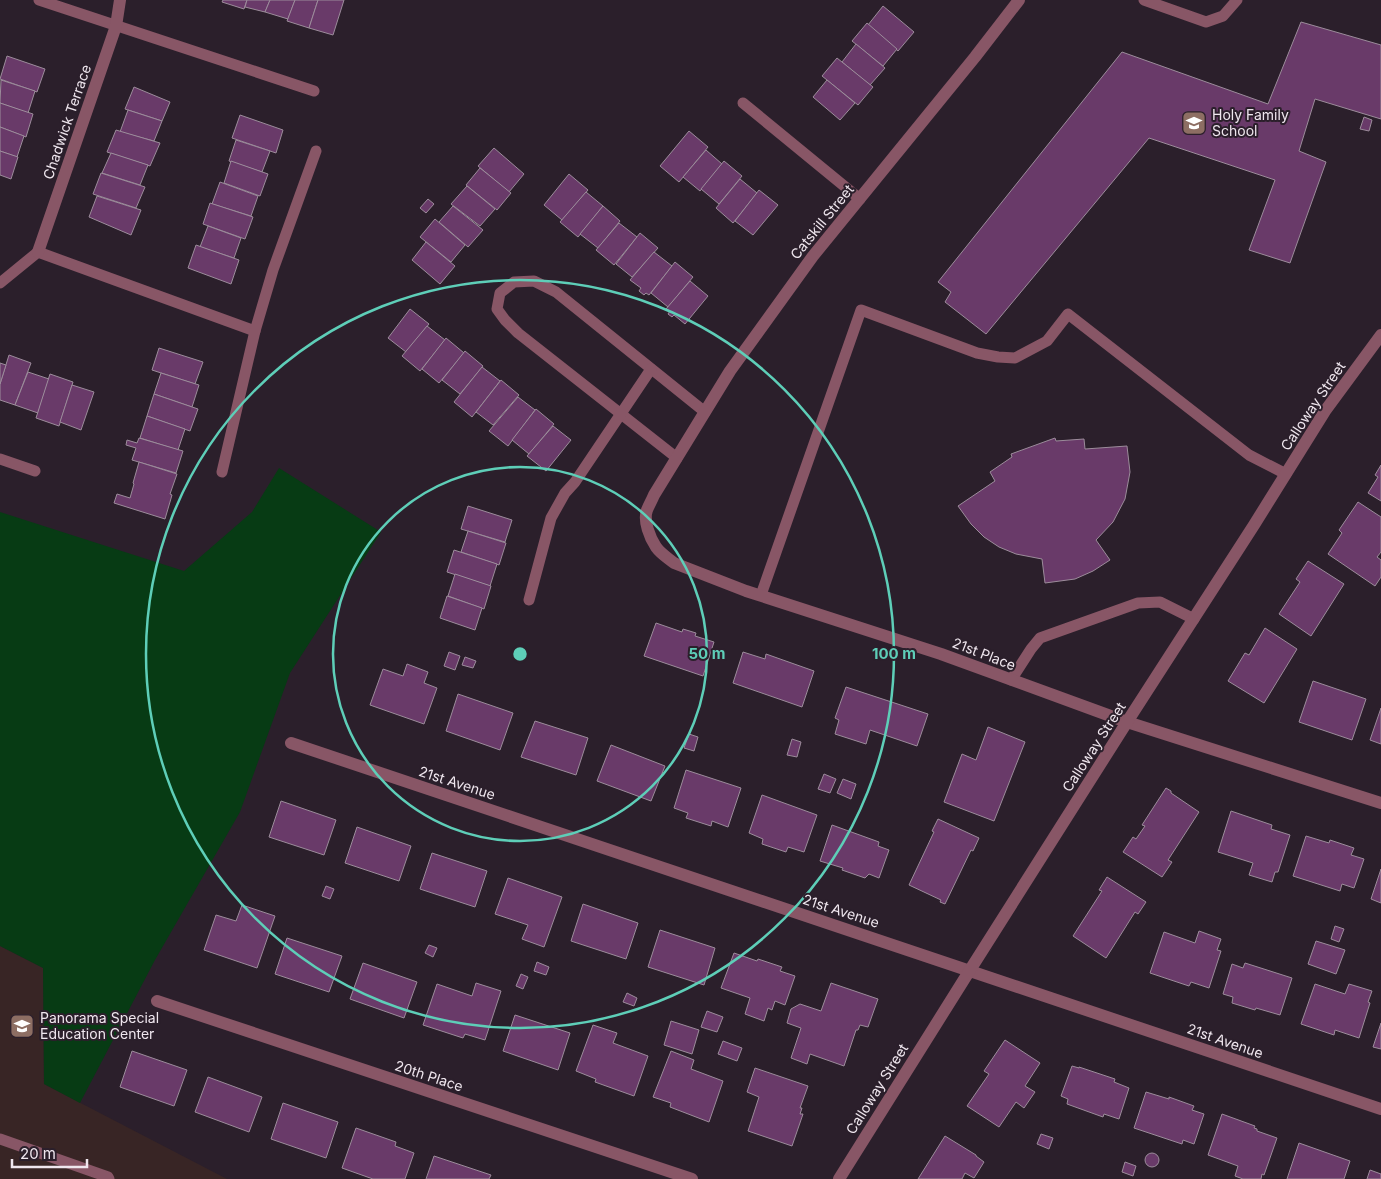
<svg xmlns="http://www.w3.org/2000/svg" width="1381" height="1179" viewBox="0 0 1381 1179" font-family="Inter,sans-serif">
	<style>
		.education { fill: #382525 }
		.green { fill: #073b14 }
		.building { fill: #693a69; stroke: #9c8c9b }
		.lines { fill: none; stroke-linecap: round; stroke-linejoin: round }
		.service { stroke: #885666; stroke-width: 11 }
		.minor { stroke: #885666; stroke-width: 12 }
		.ring { fill: none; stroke: #5eceb8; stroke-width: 2.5 }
		.labels { text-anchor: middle; stroke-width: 4; stroke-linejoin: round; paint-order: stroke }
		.poi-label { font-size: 14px; fill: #efe6ee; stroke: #2b1f2b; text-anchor: start }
		.street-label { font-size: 14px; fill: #efe6ee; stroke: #2b1f2b }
		.centre { fill: #5eceb8; stroke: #2b1f2b; stroke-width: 2.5 }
		.ring-label { font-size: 15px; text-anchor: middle; font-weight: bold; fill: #5eceb8; stroke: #2b1f2b; stroke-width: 4; stroke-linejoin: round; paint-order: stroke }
	</style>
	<rect width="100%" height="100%" fill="#2b1f2b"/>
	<polygon class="education" points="0,946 43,968 44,1084 227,1179 0,1179"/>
	<polygon class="green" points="279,468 381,532 290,673 240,812 155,960 80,1103 44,1084 43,968 0,946 0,512 184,571 252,512"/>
	<g class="building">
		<polygon points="223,0 247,0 244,9 222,2"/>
		<polygon points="247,0 270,0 265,12 245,7"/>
		<polygon points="270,0 295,0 288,19 265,12"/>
		<polygon points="295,0 318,0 309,28 287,21"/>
		<polygon points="318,0 344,0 333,35 309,28"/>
		<polygon points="883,6 914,32 898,51 868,25"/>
		<polygon points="1301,22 1381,45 1381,119 1315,99 1299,151 1326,162 1290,263 1249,250 1275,180 1149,138 986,334 945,302 951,292 938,282 1122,52 1268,104"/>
		<polygon points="867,23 897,49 883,66 852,41"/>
		<polygon points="856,44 885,68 870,85 842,62"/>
		<polygon points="7,56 45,69 37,92 0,79"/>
		<polygon points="837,58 873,87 858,105 822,76"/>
		<polygon points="1,80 35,91 28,113 0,103"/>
		<polygon points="827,80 855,103 840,120 813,97"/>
		<polygon points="134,87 170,102 162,121 125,109"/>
		<polygon points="0,103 33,114 26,137 0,127"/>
		<polygon points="128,110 162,121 154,141 120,132"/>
		<polygon points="240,115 283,130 276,153 232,138"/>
		<polygon points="1364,117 1372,120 1369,131 1360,129"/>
		<polygon points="0,127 24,136 17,157 0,151"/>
		<polygon points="116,130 160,143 150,166 107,152"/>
		<polygon points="689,131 708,147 679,182 660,166"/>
		<polygon points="236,140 270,151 262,172 229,161"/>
		<polygon points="494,148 524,174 509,192 478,166"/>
		<polygon points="706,150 722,164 700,191 683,177"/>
		<polygon points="0,151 18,157 11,179 0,175"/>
		<polygon points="111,153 148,165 140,185 102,173"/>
		<polygon points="231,161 268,174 260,196 224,183"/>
		<polygon points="724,161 742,176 719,204 701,189"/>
		<polygon points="480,168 511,193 497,210 466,185"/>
		<polygon points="101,173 145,187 136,208 93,194"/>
		<polygon points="569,174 588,190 562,220 544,205"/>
		<polygon points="740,179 757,193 733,223 716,208"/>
		<polygon points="220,182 258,196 251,216 212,204"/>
		<polygon points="467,186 495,209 480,226 451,204"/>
		<polygon points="759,190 778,205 753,235 735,221"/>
		<polygon points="586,192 603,206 578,237 560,222"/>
		<polygon points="97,196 141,210 131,235 89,217"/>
		<polygon points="428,199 434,204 426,213 420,208"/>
		<polygon points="210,203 253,217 245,239 203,224"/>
		<polygon points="453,206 483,230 468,247 439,222"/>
		<polygon points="603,206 620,221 598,248 580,234"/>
		<polygon points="435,219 465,245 451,262 420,237"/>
		<polygon points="619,223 637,237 614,265 596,250"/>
		<polygon points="208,226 241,238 234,258 200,247"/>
		<polygon points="640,233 658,248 632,277 616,264"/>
		<polygon points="426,242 455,266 440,284 412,260"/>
		<polygon points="196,245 239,260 231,284 188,268"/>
		<polygon points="654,252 672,266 649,295 646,293 644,295 639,291 641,288 630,280"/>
		<polygon points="675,262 693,277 668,307 651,293"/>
		<polygon points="690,281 708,296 685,324 674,315 672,317 668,314 670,311 666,309"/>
		<polygon points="410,309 429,324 406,352 388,338"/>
		<polygon points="427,326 445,340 420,371 402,356"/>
		<polygon points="446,338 464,353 439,383 422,369"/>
		<polygon points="159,348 203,362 195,384 152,370"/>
		<polygon points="465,351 483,366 460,394 442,380"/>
		<polygon points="9,355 31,363 15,405 0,400 0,384"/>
		<polygon points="0,363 6,365 0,384"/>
		<polygon points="482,367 500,381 472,417 454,402"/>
		<polygon points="28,372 49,379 38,413 15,405"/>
		<polygon points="161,373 199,385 192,407 154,394"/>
		<polygon points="50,374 73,382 59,426 36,418"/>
		<polygon points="501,380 519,395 493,425 476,412"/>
		<polygon points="72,385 94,392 81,430 60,422"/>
		<polygon points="154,394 198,409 190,431 147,416"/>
		<polygon points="518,397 535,410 508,446 489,431"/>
		<polygon points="536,409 554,424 529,454 512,440"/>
		<polygon points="147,416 185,429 178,450 140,438"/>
		<polygon points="553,426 571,440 546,471 527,456"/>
		<polygon points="139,438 183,451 176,473 132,460 136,448 126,445 127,440 137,443"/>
		<polygon points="1055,438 1056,441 1084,439 1085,449 1127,446 1130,472 1125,499 1113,522 1096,540 1110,560 1093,571 1075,579 1045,583 1042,559 1016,554 999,547 984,537 971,524 958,506 995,481 990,472 1012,457 1011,454"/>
		<polygon points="139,462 177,474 170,494 172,495 165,519 114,503 117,494 130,498 134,484 133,483"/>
		<polygon points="1381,465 1381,501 1368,493 1378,477 1375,475"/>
		<polygon points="1358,502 1381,517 1381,552 1377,557 1381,560 1381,577 1375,586 1328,554 1342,533 1339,530"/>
		<polygon points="468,506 512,520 505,542 461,529"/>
		<polygon points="468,531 506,543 499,565 461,552"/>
		<polygon points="454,550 497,564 490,586 447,572"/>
		<polygon points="1308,561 1344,584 1311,636 1279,614 1300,582 1296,579"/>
		<polygon points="455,574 491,586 484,609 448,596"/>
		<polygon points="447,596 482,608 475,630 440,618"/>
		<polygon points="656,623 682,632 683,629 696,633 695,636 714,642 703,676 644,656"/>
		<polygon points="1265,628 1297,649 1264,703 1228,681 1245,653 1249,655"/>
		<polygon points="449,652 460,656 455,670 444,666"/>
		<polygon points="743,652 765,659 766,654 814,671 802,707 733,683"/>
		<polygon points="465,657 476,661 473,668 462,665"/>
		<polygon points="407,664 428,672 424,683 437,688 424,724 370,705 383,669 403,676"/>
		<polygon points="1313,681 1366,699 1352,740 1299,722"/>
		<polygon points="846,687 928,714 917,746 870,730 866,744 835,734 839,720 835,718"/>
		<polygon points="458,694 513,713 500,750 446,731"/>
		<polygon points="1381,708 1381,744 1370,740"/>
		<polygon points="535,721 588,738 576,775 521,757"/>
		<polygon points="988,727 1025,742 994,821 944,802 962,754 976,760"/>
		<polygon points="689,734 698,737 694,751 684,748"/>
		<polygon points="792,739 801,742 797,757 787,755"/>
		<polygon points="611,745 665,766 651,801 597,781"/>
		<polygon points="686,770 741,788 728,827 712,821 711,826 686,818 688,813 674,808"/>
		<polygon points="824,774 836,779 830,793 818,789"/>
		<polygon points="843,779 856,784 851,799 837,793"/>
		<polygon points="1166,788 1171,791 1171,793 1199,812 1168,860 1172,862 1162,877 1123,852 1133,837 1136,839 1145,826 1142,825"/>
		<polygon points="762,795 817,815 804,852 788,847 786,852 762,844 763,839 749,833"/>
		<polygon points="281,801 336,820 324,855 269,837"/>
		<polygon points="1231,811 1272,825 1271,829 1290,835 1278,872 1275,872 1272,882 1249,875 1253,863 1218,852"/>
		<polygon points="938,819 979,838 973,851 971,850 945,904 940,902 941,900 909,885 934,832 932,831"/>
		<polygon points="832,825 879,842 878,846 889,850 879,878 869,874 865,878 842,870 843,868 820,861"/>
		<polygon points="357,827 411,846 399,881 345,863"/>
		<polygon points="1306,836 1329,843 1330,840 1354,848 1351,855 1364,859 1354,888 1342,884 1340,891 1293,876"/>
		<polygon points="432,853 487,871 475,907 420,889"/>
		<polygon points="1381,869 1381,903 1371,899"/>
		<polygon points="1107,877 1146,902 1138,914 1135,912 1106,958 1073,936 1102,891 1099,890"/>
		<polygon points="508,878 562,897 544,947 522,939 528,925 495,914"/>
		<polygon points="326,886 334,889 330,899 322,896"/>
		<polygon points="583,904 638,923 626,959 571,941"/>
		<polygon points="242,905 275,916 257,968 204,950 216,915 236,921"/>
		<polygon points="1335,926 1344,929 1339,942 1331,939"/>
		<polygon points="660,930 715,948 704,985 648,967"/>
		<polygon points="1199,931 1221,939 1217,950 1221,951 1209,988 1191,982 1189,986 1150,973 1164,932 1195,943"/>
		<polygon points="287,938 342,956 329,992 275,974"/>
		<polygon points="1316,941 1345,950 1336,974 1308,964"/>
		<polygon points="429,945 437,948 433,957 425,953"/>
		<polygon points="734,953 757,961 758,959 782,967 780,971 795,976 785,1005 775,1001 772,1010 768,1008 764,1021 745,1014 750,998 721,988"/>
		<polygon points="537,962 549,967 546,975 534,971"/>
		<polygon points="363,963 417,982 404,1018 350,999"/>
		<polygon points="1245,963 1292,978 1280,1015 1256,1008 1255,1010 1232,1003 1233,997 1223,994 1232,964 1243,968"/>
		<polygon points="521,974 528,977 523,989 516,986"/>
		<polygon points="476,983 501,991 485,1040 465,1034 463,1038 423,1025 437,984 472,996"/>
		<polygon points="831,983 878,999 868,1027 860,1025 858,1030 856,1030 844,1066 810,1054 807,1064 791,1058 801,1028 787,1023 791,1009 800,1004 821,1011"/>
		<polygon points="1315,984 1345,994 1349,984 1372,991 1368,1002 1370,1003 1359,1038 1335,1030 1334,1035 1301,1024"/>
		<polygon points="627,993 637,998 634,1006 623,1002"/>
		<polygon points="707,1011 723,1017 717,1032 701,1027"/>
		<polygon points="515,1015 570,1033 558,1070 503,1051"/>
		<polygon points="671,1021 699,1030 692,1054 664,1045"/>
		<polygon points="1381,1023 1381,1049 1373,1047"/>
		<polygon points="593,1025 617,1033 613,1043 648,1056 634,1096 595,1082 596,1079 576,1071"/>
		<polygon points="1005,1040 1040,1063 1025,1086 1035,1092 1024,1108 1016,1102 999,1127 967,1106 989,1074 984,1071"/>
		<polygon points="723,1041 742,1048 737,1061 718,1054"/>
		<polygon points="132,1051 187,1070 174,1106 120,1087"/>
		<polygon points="671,1051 694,1060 691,1069 723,1081 709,1122 670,1107 671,1103 653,1097"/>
		<polygon points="1072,1066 1079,1068 1079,1067 1115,1079 1114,1082 1129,1088 1119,1119 1104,1114 1103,1117 1067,1104 1068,1099 1061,1096"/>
		<polygon points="755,1068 808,1086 800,1108 802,1108 800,1114 803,1114 792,1146 748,1131 759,1097 747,1092"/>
		<polygon points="208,1077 262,1097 249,1132 195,1112"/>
		<polygon points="1146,1092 1169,1099 1169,1097 1194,1106 1192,1110 1204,1114 1194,1144 1183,1140 1182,1144 1134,1128"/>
		<polygon points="283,1103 338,1122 326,1158 271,1139"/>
		<polygon points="1222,1114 1255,1126 1254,1128 1257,1129 1257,1131 1277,1138 1264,1175 1262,1174 1261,1179 1243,1179 1235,1176 1238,1166 1208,1155"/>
		<polygon points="356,1128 396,1142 395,1146 414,1153 405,1179 373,1179 342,1168"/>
		<polygon points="1041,1134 1053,1138 1049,1149 1037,1144"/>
		<polygon points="945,1136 976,1155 976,1156 984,1162 974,1178 965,1173 962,1179 918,1179"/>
		<polygon points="1299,1143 1350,1161 1344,1179 1287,1179"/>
		<circle cx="1152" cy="1160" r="7"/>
		<polygon points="434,1156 491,1175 489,1179 426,1179"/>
		<polygon points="1125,1162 1136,1166 1133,1176 1122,1172"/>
		<polygon points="1370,1170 1381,1174 1381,1179 1367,1179"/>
	</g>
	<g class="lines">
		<g class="service">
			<polyline points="39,0 314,91"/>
			<polyline points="1144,0 1206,22 1223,16 1237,0"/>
			<polyline points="743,103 860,199"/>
			<polyline points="0,283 38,252 255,331"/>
			<polyline points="677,458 518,333 505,320 497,309 500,293 514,282 534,281 556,292 705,412"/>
			<polyline points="0,459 35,471"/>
			<polyline points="222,472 255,331 273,270 316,151"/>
			<polyline points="761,595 861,310 977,353 998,357 1015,358 1047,341 1068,314 1249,455 1286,474"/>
			<polyline points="529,600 551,518 565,493 575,482 651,369"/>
			<polyline points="1011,680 1031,649 1040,638 1138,603 1160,602 1194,619"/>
			<polyline points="0,1139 108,1177 109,1179"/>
		</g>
		<g class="minor">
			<path d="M1019 0 975 57 813 256 730 371 654 495C652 500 649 505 647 510 643 521 650 538 656 547 661 554 668 558 674 563L746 591 941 654 1127 722 1381 803"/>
			<polyline points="38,252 116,26 120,0"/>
			<polyline points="291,743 1381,1109"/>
			<polyline points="157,1001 692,1179"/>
			<polyline points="839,1179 970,970 1127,722 1254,525 1325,411 1381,335"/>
		</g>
	</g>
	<g class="ring">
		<circle cx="520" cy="654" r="187"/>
		<circle cx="520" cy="654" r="374"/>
	</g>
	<defs>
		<g id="school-square" transform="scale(1.25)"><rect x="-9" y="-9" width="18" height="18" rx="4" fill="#8d6e63" stroke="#2b1f2b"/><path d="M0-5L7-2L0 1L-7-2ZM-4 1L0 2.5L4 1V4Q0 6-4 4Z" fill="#fff"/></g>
	</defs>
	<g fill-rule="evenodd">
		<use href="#school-square" x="1194" y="123"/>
		<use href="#school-square" x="22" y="1026"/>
	</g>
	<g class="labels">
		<g class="poi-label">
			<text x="1212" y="120">Holy Family<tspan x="1212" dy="16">School</tspan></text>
			<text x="40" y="1023">Panorama Special<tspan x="40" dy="16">Education Center</tspan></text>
		</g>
		<g class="street-label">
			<text transform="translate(67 122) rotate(-71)" y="5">Chadwick Terrace</text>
			<text transform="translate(822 222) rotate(-51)" y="5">Catskill Street</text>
			<text transform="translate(1313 406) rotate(-56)" y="5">Calloway Street</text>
			<text transform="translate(984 654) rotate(21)" y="5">21st Place</text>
			<text transform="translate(1094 747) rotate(-57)" y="5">Calloway Street</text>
			<text transform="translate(457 783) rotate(18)" y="5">21st Avenue</text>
			<text transform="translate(841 911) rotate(18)" y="5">21st Avenue</text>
			<text transform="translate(1225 1041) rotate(19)" y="5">21st Avenue</text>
			<text transform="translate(429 1076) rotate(18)" y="5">20th Place</text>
			<text transform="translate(877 1089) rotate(-58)" y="5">Calloway Street</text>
		</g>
	</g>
	<circle cx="520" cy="654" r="8" class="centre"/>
	<g class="ring-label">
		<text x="707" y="659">50 m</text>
		<text x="894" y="659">100 m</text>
	</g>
	<path d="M12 1159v8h75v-8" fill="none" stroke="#efe6ee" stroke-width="2.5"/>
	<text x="20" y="1159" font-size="15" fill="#efe6ee" stroke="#2b1f2b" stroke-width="4" paint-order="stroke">20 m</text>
</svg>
